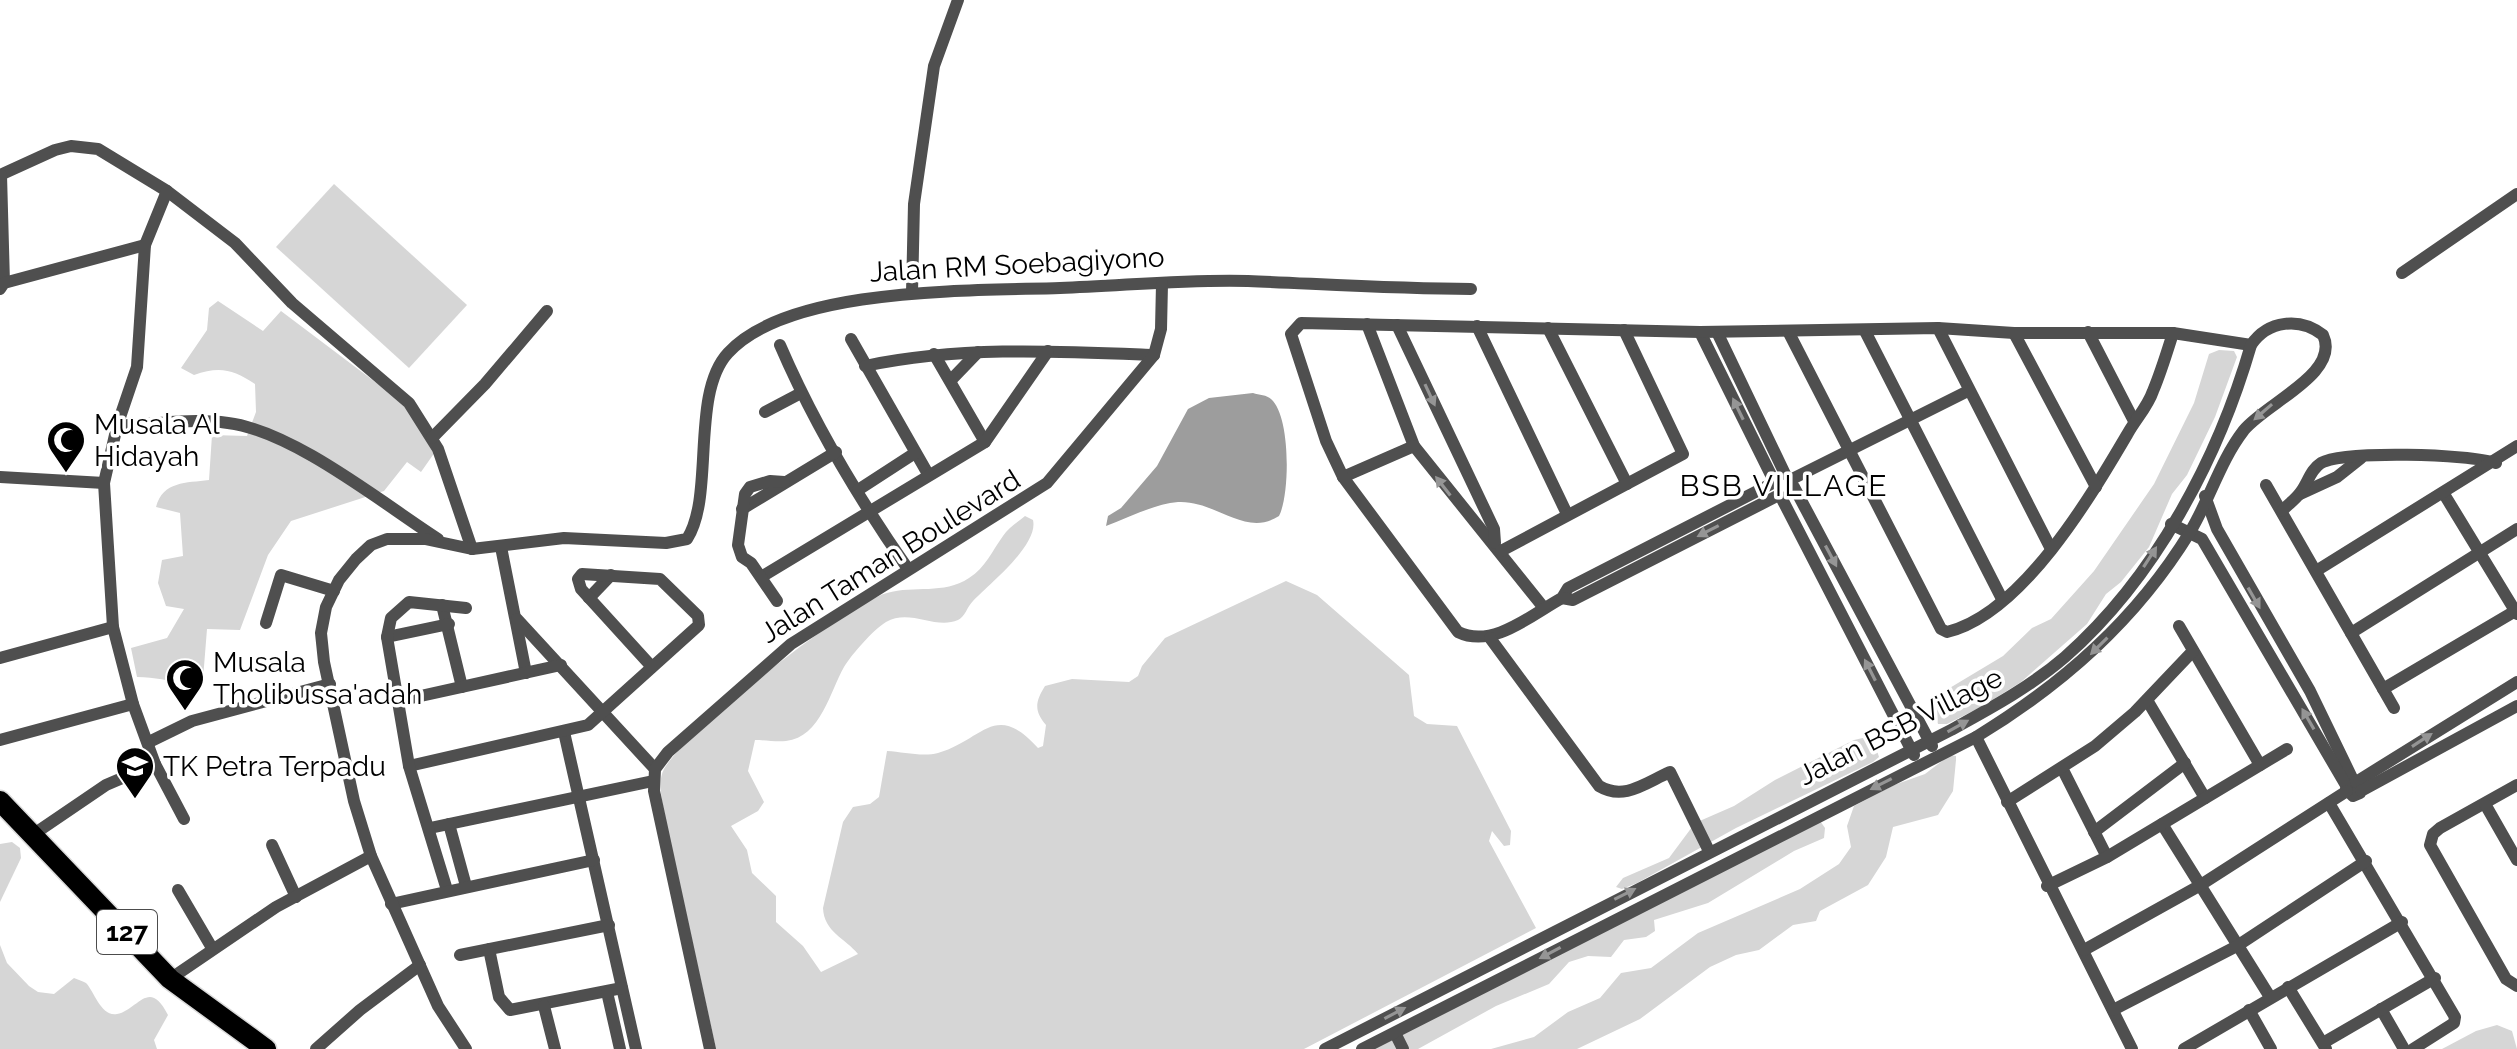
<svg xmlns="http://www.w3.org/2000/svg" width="2517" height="1049" viewBox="0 0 2517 1049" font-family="Raleway,sans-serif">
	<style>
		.green { fill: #d6d6d6 }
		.water { fill: #9d9d9d }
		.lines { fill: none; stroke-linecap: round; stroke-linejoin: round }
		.primary-casing { stroke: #dbdbdb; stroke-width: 23 }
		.minor { stroke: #4f4f4f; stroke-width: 12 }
		.primary { stroke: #000; stroke-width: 20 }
		.oneway { fill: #959595 }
		.labels { text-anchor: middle; stroke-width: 7; stroke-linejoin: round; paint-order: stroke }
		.shield { fill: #fff; stroke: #4c4c4c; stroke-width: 2 }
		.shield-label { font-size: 26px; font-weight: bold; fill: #000 }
		.street-label { font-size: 28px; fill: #000; stroke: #fff }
		.poi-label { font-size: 28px; fill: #000; stroke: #fff; text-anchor: start }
		.neighbourhood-label { font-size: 30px; letter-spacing: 2px; fill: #000; stroke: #fff }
	</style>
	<rect width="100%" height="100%" fill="#fff"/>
	<g class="green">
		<polygon points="334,184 467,305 409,368 276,247"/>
		<path d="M218 301 263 331 281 311 407 406 435 452 421 472 407 462 384 491 291 521 268 555 240 630 207 629 203 679C177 686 163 677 137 677L131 648 167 638 184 609 166 606 158 583 162 560 183 556 180 513 156 507C163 481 186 483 209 480L212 435 247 436 256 412 255 384C233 369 219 366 194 375L181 368 207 330 209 308Z"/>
		<polygon points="2219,350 2234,351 2237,357 2215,417 2187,475 2172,494 2149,547 2121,582 2106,594 2087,624 2021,682 1981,707 1947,724 1938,724 1934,706 1943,692 2003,656 2032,628 2051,619 2094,571 2154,484 2194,403 2209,354"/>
		<path d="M1025 516 1033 520C1039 545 989 584 973 601 967 607 965 617 958 620 935 630 910 608 886 622 873 630 852 654 844 667 830 691 821 737 786 741 776 742 765 740 755 740L748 771 764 802 758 811 731 826 747 850 752 873 776 896V922L803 946 821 972 858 954C845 938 824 932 823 908L843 822 853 807 870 804 879 797 887 751C903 752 923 757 938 753 983 740 995 700 1038 748L1043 746 1046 725C1034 711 1035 702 1045 686L1072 679 1129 682 1138 676 1142 666 1165 638 1286 581 1317 595 1409 675 1414 716 1427 724 1457 726 1511 831 1510 845 1504 846 1492 831 1489 841 1536 928 1304 1049H716L666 822C664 806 656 784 664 769 684 733 848 603 887 593 915 585 943 595 969 578 986 567 992 551 1003 536 1008 528 1018 522 1025 516Z"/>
		<polygon points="1867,737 1873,738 1879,757 1873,762 1736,828 1637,883 1622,889 1616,887 1623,878 1669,858 1695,823 1734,806 1775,780 1854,740"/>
		<polygon points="1950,755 1956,756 1956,760 1953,791 1938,815 1893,827 1886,857 1868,885 1820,911 1816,921 1793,925 1759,950 1736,955 1710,967 1640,1019 1577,1049 1491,1049 1534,1037 1568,1012 1600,998 1621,973 1651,968 1698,933 1800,889 1839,864 1851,847 1847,826 1854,806 1894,785 1925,774"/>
		<polygon points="1818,818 1825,828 1824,838 1794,851 1708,903 1654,920 1655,931 1646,937 1624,940 1611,957 1588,956 1569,962 1549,984 1496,1006 1418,1049 1368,1049"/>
		<polygon points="12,842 20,848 21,858 0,902 0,844"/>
		<path d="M0 945 7 963 29 986 38 992 54 994 74 978C78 980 83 981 86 983 94 991 101 1017 117 1014 138 1010 149 977 168 1015L154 1040 157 1049H0Z"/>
		<polygon points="2497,1025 2512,1031 2517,1049 2442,1049 2476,1031"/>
	</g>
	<path class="water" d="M1253 393C1259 395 1267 395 1271 399 1291 416 1290 495 1279 516 1245 538 1216 500 1178 502 1154 504 1128 518 1106 526L1108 516 1121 508 1157 466 1188 409 1209 398Z"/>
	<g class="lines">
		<g class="primary-casing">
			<polyline id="primary" points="0,801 170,979 266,1049"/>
		</g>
		<g class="minor">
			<polyline points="0,175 55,150 71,146 98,149 167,191 235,243 292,303 409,403 438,449 472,549"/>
			<polyline points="1,175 4,283"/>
			<polyline points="2402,273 2517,194"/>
			<polyline points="0,289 4,283 145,245"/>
			<polyline points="912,293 914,204 934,66 958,0"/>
			<polyline points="1367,324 1414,446 1544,608"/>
			<polyline points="1397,325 1494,529 1495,543"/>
			<polyline points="1477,326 1567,514"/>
			<polyline points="1548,328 1627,484"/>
			<polyline points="1938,328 2051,549"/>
			<polyline points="1865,331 2002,599"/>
			<polyline points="1700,332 1773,479"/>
			<polyline points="1717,332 1785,474"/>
			<polyline points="2088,332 2134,421"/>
			<path d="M1789 333 1941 629 1947 632C2022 614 2091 496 2128 433 2136 419 2148 406 2153 391 2161 372 2167 352 2173 333"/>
			<polyline points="2014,333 2096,487"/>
			<polyline points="851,339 928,474"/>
			<path d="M780 345C814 424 859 499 908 569"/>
			<polyline points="934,354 985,442"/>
			<path d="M865 366C961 346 1056 351 1154 355"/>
			<polyline points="951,380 978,352"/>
			<polyline points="765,412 801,393"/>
			<path d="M117 426C154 424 191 418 228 423 293 431 382 503 438 539"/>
			<polyline points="432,438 485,384 547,311"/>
			<polyline points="0,477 104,483"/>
			<polyline points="1343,477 1414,446"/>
			<polyline points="1792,479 1968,391"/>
			<path d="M1771 484 1568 588 1562 598C1531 615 1493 649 1458 632L1343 477 1326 441 1291 334 1301 323 1700 332 1938 328 2014 333H2173L2251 345"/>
			<polyline points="2266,485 2394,708"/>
			<polyline points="1794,487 1932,746"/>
			<polyline points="858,490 915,453"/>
			<polyline points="2300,494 2337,477 2361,458"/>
			<polyline points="2444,494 2517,614"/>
			<polyline points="2205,496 2217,529 2310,691 2354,782 2361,786 2360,793 2353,796 2346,789 2354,782"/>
			<polyline points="1781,497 1914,755"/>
			<polyline points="742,509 836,452"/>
			<path d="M2282 511C2287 505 2295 500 2300 493 2308 483 2310 470 2321 463 2344 450 2469 454 2496 463"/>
			<polyline points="2171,524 2202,539 2347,787"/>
			<polyline points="501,547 526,673"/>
			<polyline points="1501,551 1683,454 1624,330"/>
			<polyline points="2316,571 2517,446"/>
			<polyline points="761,577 985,442 1048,351"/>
			<polyline points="589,598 611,575"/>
			<polyline points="1562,598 1573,600 1777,496"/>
			<polyline points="777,601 751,563 742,557 738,545 745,494 750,487 770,481 784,482"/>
			<polyline points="442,605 462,687"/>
			<polyline points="517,619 655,769"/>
			<polyline points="266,623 281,575 334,591"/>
			<polyline points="2179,626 2260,765"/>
			<polyline points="2351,633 2517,529"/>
			<polyline points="387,637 449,624"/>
			<path d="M1490 638 1599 786C1624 801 1645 783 1670 772L1709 851"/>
			<polyline points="0,658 113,627"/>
			<polyline points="2383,689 2517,610"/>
			<polyline points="2147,700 2205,798"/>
			<polyline points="398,701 561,665"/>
			<polyline points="564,732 636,1049"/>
			<polyline points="1976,737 2132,1049"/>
			<polyline points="0,740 133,704"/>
			<polyline points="149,742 192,721 330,684"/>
			<polyline points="155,764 184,819"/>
			<polyline points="409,766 588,725 699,625 698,616 660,579 582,574 578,579 581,589 652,667"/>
			<polyline points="2063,770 2107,857"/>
			<polyline points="2356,782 2517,682"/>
			<polyline points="2517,785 2440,828 2433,834 2430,845 2506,979 2517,986"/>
			<polyline points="2361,791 2517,706"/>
			<polyline points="2007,802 2095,746 2135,712 2193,651"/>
			<polyline points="2329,803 2455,1017 2454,1023 2413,1049"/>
			<polyline points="2485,804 2517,860"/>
			<polyline points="449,824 466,886"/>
			<polyline points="2162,824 2270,997"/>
			<polyline points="430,828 653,781"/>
			<polyline points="2094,832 2185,763"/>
			<polyline points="31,836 106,785 155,764 133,704 113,627 104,483 117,426 137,367 145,245 167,191"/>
			<polyline points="272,845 296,897"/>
			<polyline points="2047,886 2107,857 2287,749"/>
			<polyline points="178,890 212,948"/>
			<polyline points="447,890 409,766 387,637 391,618 409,602 466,608"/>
			<polyline points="391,904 594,860"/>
			<polyline points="489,949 499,997 510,1010 622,988"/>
			<polyline points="2084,950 2199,886 2347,791"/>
			<polyline points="460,955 609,925"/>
			<polyline points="170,979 276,907 371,856"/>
			<polyline points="2288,987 2326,1049"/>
			<polyline points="607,992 620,1049"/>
			<polyline points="544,1006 555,1049"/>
			<polyline points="2381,1009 2404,1049"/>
			<polyline points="2113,1010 2237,946 2366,861"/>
			<polyline points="2249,1010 2271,1049"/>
			<polyline points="1395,1033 1403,1049"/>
			<polyline points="2323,1043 2435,978"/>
			<polyline points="316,1049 360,1010 420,965"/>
			<path d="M466 1049 438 1006 371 856 354 801 324 662 321 633 326 607 339 580 356 559 371 545 387 539H425L472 549 564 538 666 543 687 539C715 496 690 394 728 353 789 286 975 291 1060 288 1122 286 1186 279 1248 281 1322 284 1397 289 1471 289"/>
			<polyline points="710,1049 654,791 655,769 668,752 791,644 1047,483 1154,355 1161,329 1162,284"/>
			<path d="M1325 1049 1951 730C1991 708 2030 687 2065 657 2155 578 2218 459 2251 345 2268 320 2300 317 2323 335 2341 373 2266 403 2244 430 2220 461 2210 499 2190 532 2136 620 2063 684 1976 737L1362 1049"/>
			<polyline points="2184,1049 2402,922"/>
		</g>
		<use href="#primary" class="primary"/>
	</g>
	<defs><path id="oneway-solid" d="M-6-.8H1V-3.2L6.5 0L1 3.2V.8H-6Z" transform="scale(2)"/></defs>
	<g class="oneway">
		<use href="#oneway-solid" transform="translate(1430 395) rotate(65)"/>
		<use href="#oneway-solid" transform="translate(1738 409) rotate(-116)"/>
		<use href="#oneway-solid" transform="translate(2263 412) rotate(139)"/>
		<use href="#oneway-solid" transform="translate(1443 486) rotate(-128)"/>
		<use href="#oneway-solid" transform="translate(1708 531) rotate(153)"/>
		<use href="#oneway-solid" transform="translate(1831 556) rotate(62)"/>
		<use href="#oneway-solid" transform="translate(2150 557) rotate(-57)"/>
		<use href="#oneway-solid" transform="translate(2254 598) rotate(60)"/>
		<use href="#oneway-solid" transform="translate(2099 646) rotate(135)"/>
		<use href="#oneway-solid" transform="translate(1870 670) rotate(-117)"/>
		<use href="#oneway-solid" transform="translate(2308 719) rotate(-120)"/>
		<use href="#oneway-solid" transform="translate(1958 726) rotate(-29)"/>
		<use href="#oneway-solid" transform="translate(2422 740) rotate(-33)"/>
		<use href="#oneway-solid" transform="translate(1881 784) rotate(153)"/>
		<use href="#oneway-solid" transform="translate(1625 894) rotate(-27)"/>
		<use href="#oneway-solid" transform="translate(1550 953) rotate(152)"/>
		<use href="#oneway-solid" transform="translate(1395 1013) rotate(-28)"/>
	</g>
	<defs>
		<g id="mosque-pin" transform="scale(2)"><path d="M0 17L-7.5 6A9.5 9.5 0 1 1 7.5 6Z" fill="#000" stroke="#fff"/><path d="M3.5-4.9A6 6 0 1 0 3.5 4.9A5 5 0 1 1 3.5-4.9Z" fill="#fff"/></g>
		<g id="school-pin" transform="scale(2)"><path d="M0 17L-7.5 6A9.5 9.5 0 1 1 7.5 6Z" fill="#000" stroke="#fff"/><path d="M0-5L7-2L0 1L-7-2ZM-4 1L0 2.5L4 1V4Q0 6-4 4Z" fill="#fff"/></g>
	</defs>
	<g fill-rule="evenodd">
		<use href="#mosque-pin" x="66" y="440"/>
		<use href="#mosque-pin" x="185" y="678"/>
		<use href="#school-pin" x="135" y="766"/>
	</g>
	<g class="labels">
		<rect class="shield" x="97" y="910" width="60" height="44" rx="6"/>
		<g class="shield-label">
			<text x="127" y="941">127</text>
		</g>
		<g class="street-label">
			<text transform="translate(1017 264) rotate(-3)" y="10">Jalan RM Soebagiyono</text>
			<text transform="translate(890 556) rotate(-32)" y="10">Jalan Taman Boulevard</text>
			<text transform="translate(1900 726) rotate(-27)" y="10">Jalan BSB Village</text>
		</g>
		<g class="poi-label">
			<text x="94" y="434">Musala Al<tspan x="94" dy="32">Hidayah</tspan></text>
			<text x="213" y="672">Musala<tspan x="213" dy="32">Tholibussa'adah</tspan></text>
			<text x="163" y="776">TK Petra Terpadu</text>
		</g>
		<g class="neighbourhood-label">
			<text x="1784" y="496">BSB VILLAGE</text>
		</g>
	</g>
</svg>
